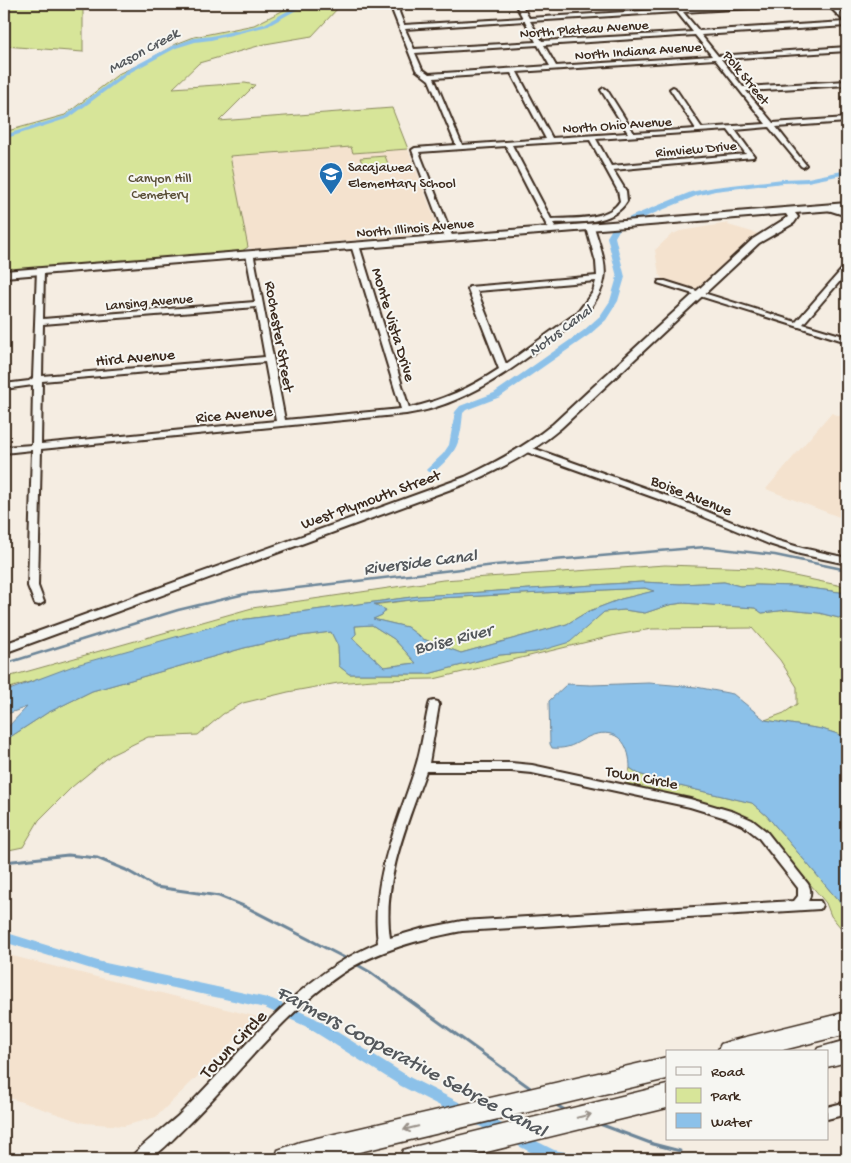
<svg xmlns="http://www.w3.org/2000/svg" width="851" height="1163" viewBox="0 0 851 1163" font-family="'Gochi Hand',sans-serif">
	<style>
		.built { fill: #f4e2ce }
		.green { fill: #d7e599; stroke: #89885c }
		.water { fill: #8cc1e9; stroke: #6c8598; fill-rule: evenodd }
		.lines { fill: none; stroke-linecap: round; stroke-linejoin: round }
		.stream-far1 { stroke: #6c8598; stroke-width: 2.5 }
		.stream { stroke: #6c8598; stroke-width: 3 }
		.canal { fill: #8cc1e9; fill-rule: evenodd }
		.minor-casing { stroke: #3b2a1e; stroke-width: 4 }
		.tertiary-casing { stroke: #3b2a1e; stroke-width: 4 }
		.motorway-casing { stroke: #3b2a1e; stroke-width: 3 }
		.minor { fill: #f6f6f2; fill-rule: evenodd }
		.tertiary { fill: #f6f6f2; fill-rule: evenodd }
		.motorway { fill: #f6f6f2; fill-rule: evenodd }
		.oneway { stroke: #989088 }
		.labels { text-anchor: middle; stroke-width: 4; stroke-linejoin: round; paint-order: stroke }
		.far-street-label { font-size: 14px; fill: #3b2a1e; stroke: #f6f6f2 }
		.far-poi-label { font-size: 14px; fill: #3b2a1e; stroke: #f6f6f2; text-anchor: start }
		.far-park-label { font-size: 14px; fill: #5a4f37; stroke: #f6f6f2 }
		.far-water-label { font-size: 15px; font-style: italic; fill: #53575b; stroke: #f6f6f2 }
		.street-label { font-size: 16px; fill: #3b2a1e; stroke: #f6f6f2 }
		.water-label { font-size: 18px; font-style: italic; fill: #53575b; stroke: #f6f6f2 }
		.near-street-label { font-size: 19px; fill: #3b2a1e; stroke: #f6f6f2 }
		.near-water-label { font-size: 21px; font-style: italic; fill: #53575b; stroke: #f6f6f2 }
	</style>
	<rect width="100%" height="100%" fill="#f5ede2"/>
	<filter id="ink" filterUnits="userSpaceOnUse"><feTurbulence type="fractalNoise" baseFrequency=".02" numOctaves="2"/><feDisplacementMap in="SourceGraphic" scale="10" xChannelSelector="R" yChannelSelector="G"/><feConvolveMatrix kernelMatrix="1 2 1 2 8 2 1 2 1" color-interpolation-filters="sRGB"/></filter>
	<g filter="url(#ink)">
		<g class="built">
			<polygon points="351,147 353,153 408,149 440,233 252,249 248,247 230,156"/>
			<polygon points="729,223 728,225 759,234 694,292 664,283 659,274 655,250 671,235 680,231"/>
			<polygon points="831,413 847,418 847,520 766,489"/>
			<polygon points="4,954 258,1017 156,1117 124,1126 84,1123 4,1096"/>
		</g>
		<g class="green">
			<polygon points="4,4 83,4 83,52 4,46"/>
			<polygon points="296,4 349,4 338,8 312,36 265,44 199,63 173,88 245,83 255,85 219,121 392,108 408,149 353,153 351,147 230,156 248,247 242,251 4,271 4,132 65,115 120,73 143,63 176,44 194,37 254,25"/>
			<polygon points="385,156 390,169 378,171 376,164 376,166 364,167 360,158"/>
			<polygon points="665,565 756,568 847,587 847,593 794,586 757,585 740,586 724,582 681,584 642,582 419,596 232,621 13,687 4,692 4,678 252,608 443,580"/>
			<polygon points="645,588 655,591 621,599 587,612 567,624 461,653 423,639 407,627 373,619 382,615 386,610 372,605 419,599"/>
			<polygon points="683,603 755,608 762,613 787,610 819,613 847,620 847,737 822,729 765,720 784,713 797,704 797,687 780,660 752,628 652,629 616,635 434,679 373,680 338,683 288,692 243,703 223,714 198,735 148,737 111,755 72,787 39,820 23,847 4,851 4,741 47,713 92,691 244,648 293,637 331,632 338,646 339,666 349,674 428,674 500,655 536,652 593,621 604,612 624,610 645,613 669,605"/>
			<polygon points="372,625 394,639 416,663 384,667 352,638 356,634 355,626"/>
			<polygon points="630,768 639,774 667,783 752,803 767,816 843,906 847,909 847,935 831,916 826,903 769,835 751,819 727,809 626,783"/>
		</g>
		<g class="water">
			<path d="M642 582 681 584 724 582 740 586 757 585 794 586 847 593V620L819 613 787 610 762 613 755 608 683 603 669 605 645 613 624 610 604 612 570 642 536 652 500 655 428 674H349L339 666 338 646 331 632 293 637 244 648 92 691 47 713 4 741V731L27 707 4 715V692L76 665 232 621 419 596ZM645 588 654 591 621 599 587 612 567 624 461 653 423 639 407 627 373 619 382 615 386 610 374 604 419 599ZM372 625 394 639 416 663 384 667 352 638 356 634 355 626Z"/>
			<path d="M649 683 696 687 733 694 765 720 822 729 847 737V909L843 906 767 816 752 803 667 783 639 774 630 768C630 748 621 729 597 734 579 738 575 750 552 748L550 744 549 701 567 684 591 685Z"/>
		</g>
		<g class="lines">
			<polyline class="stream-far1" points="4,664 178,610 245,594 495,565 705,547 775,555 847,570"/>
			<g class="stream">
				<polyline points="4,862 68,855 97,858 126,870 156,887 219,896 246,907 349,960"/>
				<polyline points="354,963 370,972 533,1090"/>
				<polyline points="554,1104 567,1111"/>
				<polyline points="597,1123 653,1144 680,1151"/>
			</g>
			<g class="canal">
				<polygon points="300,4 307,4 268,26 211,40 195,42 176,48 131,72 69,118 4,139 4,135 65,116 127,70 172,46 194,38 211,36 264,24"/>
				<path d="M847 170V174L808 182 783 183 715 191 696 196 638 220 619 230 615 237 625 277 618 301 606 320 589 335 500 397 466 410 463 413C460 444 458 451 434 472H428L426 470 428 468 443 454 449 445 455 412 460 406 494 393 583 331 600 316 610 301 617 277 607 237 613 227 632 216 691 192 715 187 783 179 808 178Z"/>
				<polygon points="4,932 101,962 272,999 315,1018 411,1078 554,1150 575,1154 577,1159 544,1159 401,1086 305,1026 265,1008 101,972 4,942"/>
			</g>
			<g class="minor-casing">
				<g id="minor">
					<path d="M398 4H405L400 8 399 12 404 25 523 18 515 4H521L529 18 674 9 672 6 675 4 680 8 757 4H784L781 6 683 12 699 31 845 22 827 4H833L847 18V26L701 35 718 56 847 47V51L721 59 743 87 847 81V85L746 91 773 123 847 118V122L776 127 806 165 803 167 801 166 769 127 735 130 754 156 753 157 613 170 626 191 627 201C613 225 578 222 553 223L555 226 551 228 547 226 506 146 419 152 453 238 449 240H446L412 150 415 148 456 145 429 80 416 70 393 12 394 7ZM677 12 693 32 542 41 530 21ZM525 21 536 42 414 49 405 29ZM695 35 712 56 556 66 544 45ZM538 45 550 66 429 74 422 69 415 53ZM715 59 766 124 702 128 675 88 673 87 670 89 696 129 634 133 607 90 604 88 601 90 628 133 552 138 517 72ZM511 73 546 139 462 145 434 78ZM728 130 746 154 611 166 596 139ZM590 140 618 191 620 201C608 221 572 218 551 219L512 145Z"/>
					<polygon points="825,205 831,205 847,212 847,216 825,209"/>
					<path d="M587 225H593L594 227C607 268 613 281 584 316 536 350 490 391 433 408 424 411 415 412 406 414L41 449 38 586 44 602 39 605 35 604 28 586 32 450 4 453V447L32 445 33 385 4 389V384L29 381 33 378 37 269H40L44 271 43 319 255 302 246 254 250 252H253L285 420 401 409 351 245 352 243H358L359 245 409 408C442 401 472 387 499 369L468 289 469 287 597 276 596 262 586 227ZM596 281 593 292 578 312 506 364 477 291ZM256 307 265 357 42 376 43 324ZM265 362 276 421 41 444 42 381Z"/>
					<polygon points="844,267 847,267 847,273 803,324 847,337 847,342 658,283 659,281 665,281 796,322"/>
					<polygon points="527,446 684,502 775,540 802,548 847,558 847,564 800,554 769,544 678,506 524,451 522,449"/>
					<path d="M434 701 438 702 439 705 429 763H511L532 765 690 799 734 812 752 820 766 831 808 884C811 889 811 895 808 901H820L822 905 820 909 462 931C420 939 377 950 341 974 284 1013 242 1070 194 1118 185 1127 159 1155 149 1159 144 1161 135 1159 130 1159 132 1153 169 1124 178 1116 241 1055 294 977 378 943 370 882 397 825 415 769 422 748 424 726 429 705L430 702ZM426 771H511L532 773 690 807 726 818 744 826 758 837 798 888V896L794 901 462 921 421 929 390 938C382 882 407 824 426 771Z"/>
					<polygon points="847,1102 847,1114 827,1119 827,1107"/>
				</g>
			</g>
			<g class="tertiary-casing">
				<path id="tertiary" d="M847 203V209L795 213 798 217 794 223 759 243 561 428C534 451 505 467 473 481L4 653V644L465 477C497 462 526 446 553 424L753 239 788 217 786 214 4 277V271Z"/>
			</g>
			<g class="motorway-casing">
				<g id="motorway">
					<polygon points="847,1012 847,1034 775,1052 717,1052 721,1044 730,1041"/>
					<polygon points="847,1040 847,1062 827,1067 827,1052 816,1052 818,1048"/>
					<polygon points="667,1057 667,1079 330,1159 275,1159 278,1150 300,1142"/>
					<polygon points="667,1085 667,1108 458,1159 400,1159 403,1150 413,1147"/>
				</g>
			</g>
			<use href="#minor" class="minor"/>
			<use href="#tertiary" class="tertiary"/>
			<use href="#motorway" class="motorway"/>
		</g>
		<defs><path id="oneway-shaft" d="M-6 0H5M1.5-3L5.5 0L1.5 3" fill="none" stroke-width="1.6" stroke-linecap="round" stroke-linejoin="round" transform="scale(1.25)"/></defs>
		<g class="oneway">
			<use href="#oneway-shaft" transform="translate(584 1116) rotate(-13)"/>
			<use href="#oneway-shaft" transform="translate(411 1128) rotate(167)"/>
		</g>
	</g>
	<defs>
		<g id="school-pin" transform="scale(1.25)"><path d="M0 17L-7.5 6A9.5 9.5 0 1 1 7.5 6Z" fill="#1f6fb2" stroke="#f6f6f2"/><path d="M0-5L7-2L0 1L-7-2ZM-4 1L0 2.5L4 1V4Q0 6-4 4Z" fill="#fff"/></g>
	</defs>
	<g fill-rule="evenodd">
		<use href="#school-pin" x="331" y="174"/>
	</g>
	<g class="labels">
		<g class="far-street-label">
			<text transform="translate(584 28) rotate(-4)" y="5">North Plateau Avenue</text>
			<text transform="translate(638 50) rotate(-4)" y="5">North Indiana Avenue</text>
			<text transform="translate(747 77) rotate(51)" y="5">Polk Street</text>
			<text transform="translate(617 124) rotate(-4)" y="5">North Ohio Avenue</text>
			<text transform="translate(696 148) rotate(-5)" y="5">Rimview Drive</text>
			<text transform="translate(415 227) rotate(-5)" y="5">North Illinois Avenue</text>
			<text transform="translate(149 301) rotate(-5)" y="5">Lansing Avenue</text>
		</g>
		<g class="far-poi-label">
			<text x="348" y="171">Sacajawea<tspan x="348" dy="16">Elementary School</tspan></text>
		</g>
		<g class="far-park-label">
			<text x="160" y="182">Canyon Hill<tspan x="160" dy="16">Cemetery</tspan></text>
		</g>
		<g class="far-water-label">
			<text transform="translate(143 50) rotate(-29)" y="5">Mason Creek</text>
			<text transform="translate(560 330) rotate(-37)" y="5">Notus Canal</text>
		</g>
		<g class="street-label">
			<text transform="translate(395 324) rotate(73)" y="6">Monte Vista Drive</text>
			<text transform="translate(281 336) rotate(80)" y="6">Rochester Street</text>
			<text transform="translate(135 356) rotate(-5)" y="6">Hird Avenue</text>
			<text transform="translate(234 413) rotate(-5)" y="6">Rice Avenue</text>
			<text transform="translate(692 494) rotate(22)" y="6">Boise Avenue</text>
			<text transform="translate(370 498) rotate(-20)" y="6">West Plymouth Street</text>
			<text transform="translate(642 776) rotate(11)" y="6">Town Circle</text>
		</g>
		<g class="water-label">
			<text transform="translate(420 561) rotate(-7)" y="6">Riverside Canal</text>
			<text transform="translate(453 638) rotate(-14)" y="6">Boise River</text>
		</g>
		<g class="near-street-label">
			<text transform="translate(232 1043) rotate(-46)" y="7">Town Circle</text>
		</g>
		<g class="near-water-label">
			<text transform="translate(412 1060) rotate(28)" y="7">Farmers Cooperative Sebree Canal</text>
		</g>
	</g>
	<rect width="851" height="1163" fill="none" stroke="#f6f6f2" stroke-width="20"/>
	<rect x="10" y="10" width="831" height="1143" fill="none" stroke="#3b2a1e" stroke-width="2" filter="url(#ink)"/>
	<rect x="666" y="1050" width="162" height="90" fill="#f6f6f2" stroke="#aba49d"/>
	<rect x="676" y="1067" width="25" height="8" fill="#f6f6f2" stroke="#aba49d"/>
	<text x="711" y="1076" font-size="15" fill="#3b2a1e">Road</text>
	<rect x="676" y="1088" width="25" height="15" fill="#d7e599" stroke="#aba49d"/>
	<text x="711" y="1100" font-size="15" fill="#3b2a1e">Park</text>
	<rect x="676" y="1113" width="25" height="15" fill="#8cc1e9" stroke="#aba49d"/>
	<text x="711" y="1126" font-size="15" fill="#3b2a1e">Water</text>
</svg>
